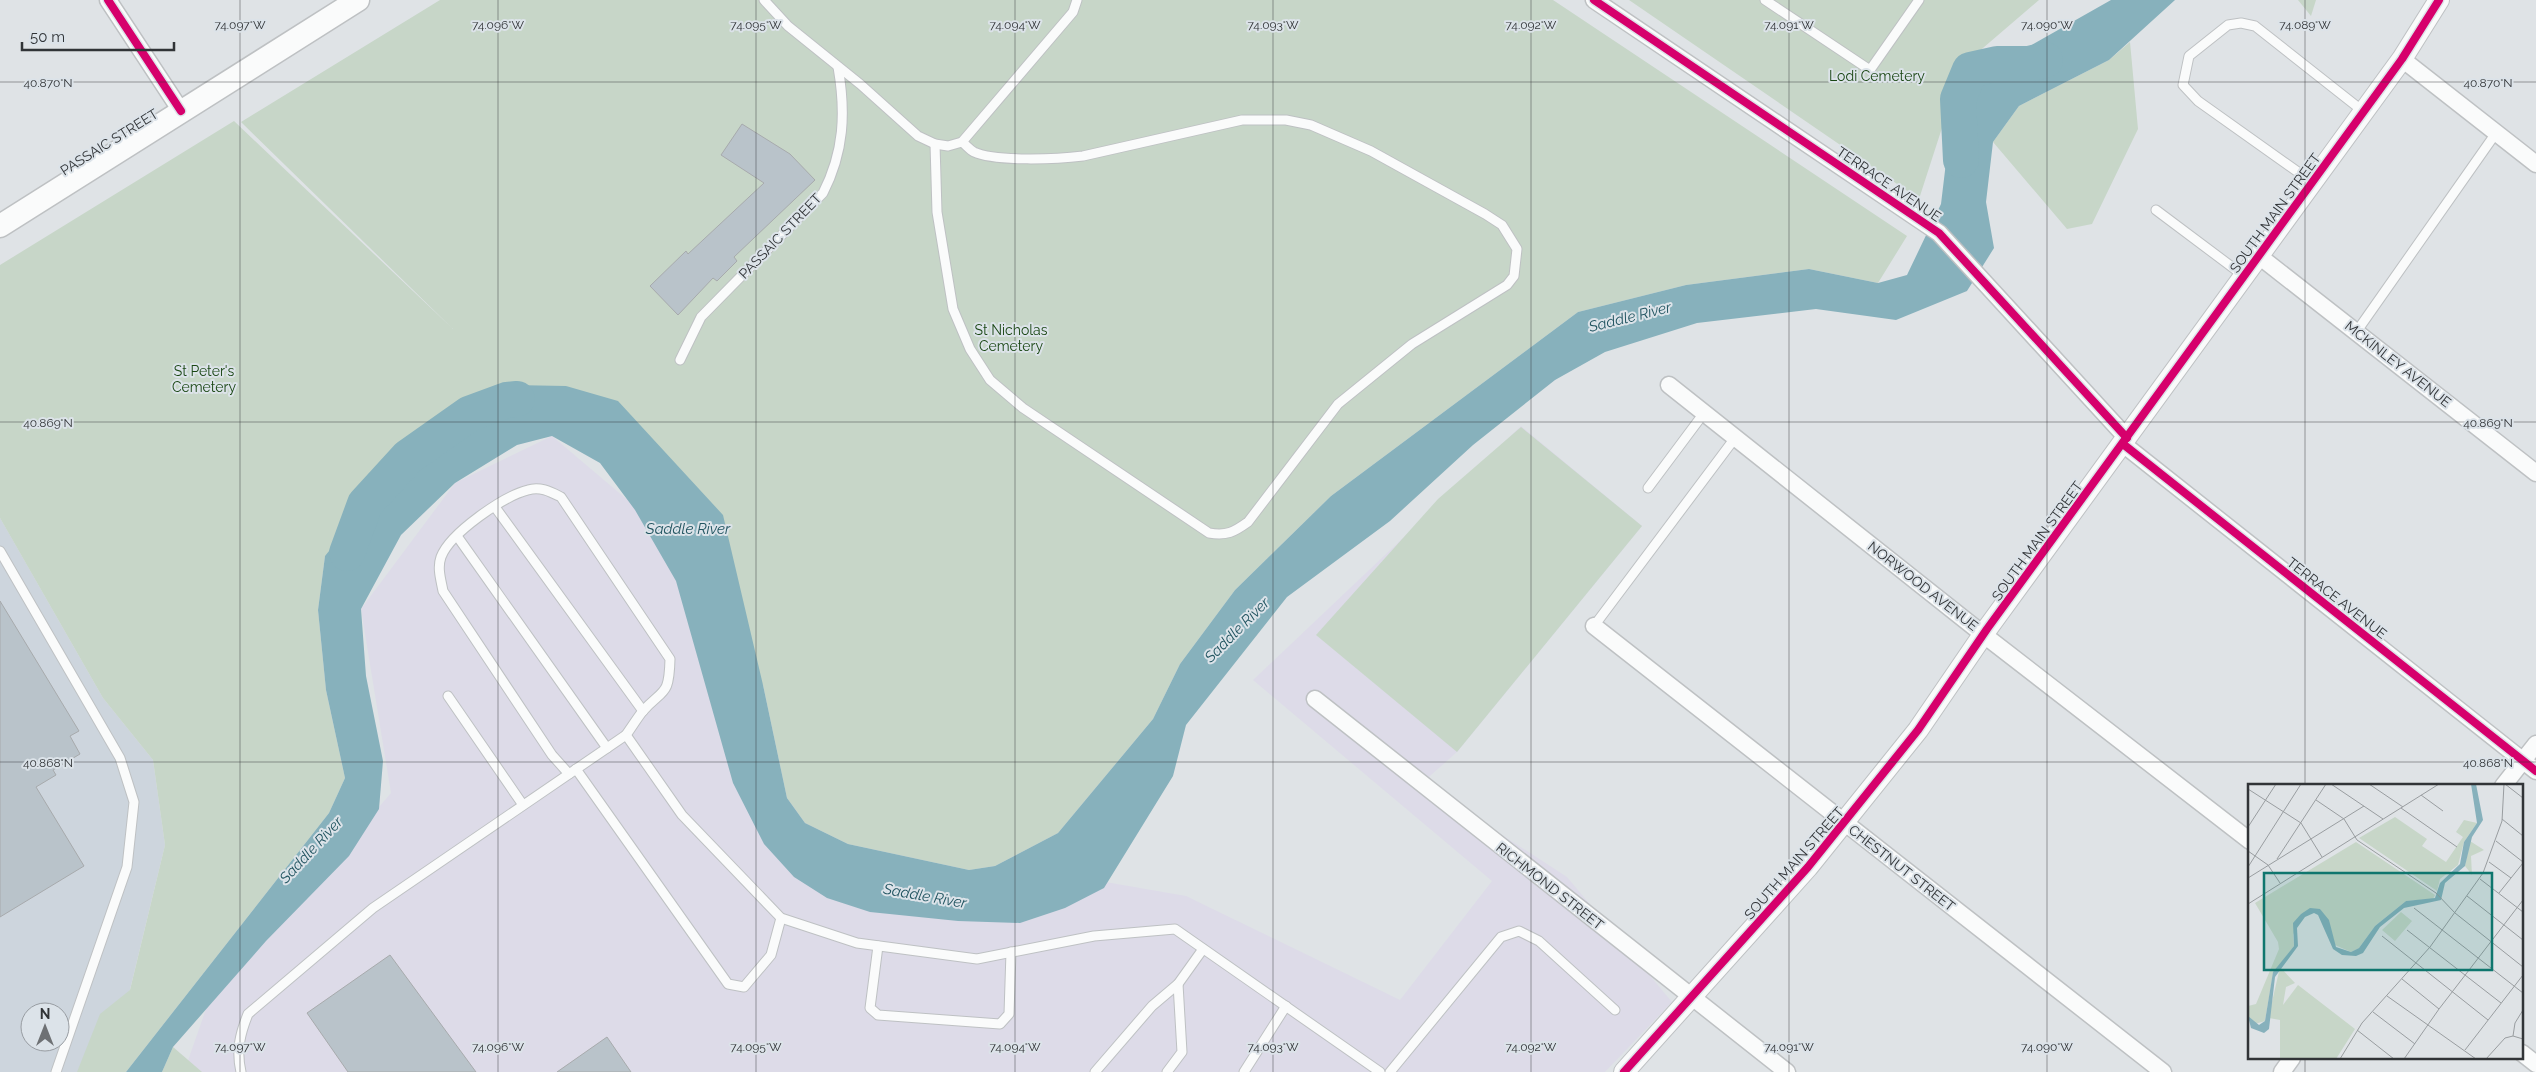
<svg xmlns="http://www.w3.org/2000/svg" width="2536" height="1072" viewBox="0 0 2536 1072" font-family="Raleway,sans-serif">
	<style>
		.built { fill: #cdd5dd; fill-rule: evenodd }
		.education { fill: #dddbe8 }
		.green { fill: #c7d6c8 }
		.water { fill: #87b1bc }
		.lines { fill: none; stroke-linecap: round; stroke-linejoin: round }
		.river { stroke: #87b1bc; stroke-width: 36 }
		.building { fill: #b9c3ca; stroke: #a7aaac }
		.service-casing { stroke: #bec1c3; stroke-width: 11 }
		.minor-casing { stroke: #bec1c3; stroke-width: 19 }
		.tertiary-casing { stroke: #bec1c3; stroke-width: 22 }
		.secondary-casing { stroke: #bec1c3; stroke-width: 25 }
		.service { stroke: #fafbfb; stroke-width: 9 }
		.minor { stroke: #fafbfb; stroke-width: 16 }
		.tertiary { stroke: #fafbfb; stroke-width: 20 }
		.secondary { stroke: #fafbfb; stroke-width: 22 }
		.cycleway-casing { stroke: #dce3e9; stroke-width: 11 }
		.cycleway { stroke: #d6006c; stroke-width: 8 }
		.ticks { fill: none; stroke: #313437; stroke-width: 1; stroke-opacity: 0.45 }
		.labels { text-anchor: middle; stroke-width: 4; stroke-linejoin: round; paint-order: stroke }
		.park-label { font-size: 14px; fill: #1a4714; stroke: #dce3e9 }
		.street-label { font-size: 14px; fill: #313437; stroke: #dce3e9 }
		.water-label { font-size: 15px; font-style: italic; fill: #215460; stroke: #dce3e9 }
		.inset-road { fill: none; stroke: #999da0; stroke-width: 1 }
		.view { fill: #0f766e; fill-opacity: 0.15; stroke: #0f766e; stroke-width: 2.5 }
		.inset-edge { fill: none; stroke: #313437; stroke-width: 2.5 }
		.ticks-label { font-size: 12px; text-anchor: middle; fill: #313437; stroke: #dce3e9; stroke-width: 4; stroke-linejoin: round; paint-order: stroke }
	</style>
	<rect width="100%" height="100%" fill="#dfe3e6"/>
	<path class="built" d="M0 518 103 698 153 760 165 845 110 1072H0ZM30 1012H60V1042H30Z"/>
	<polygon class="education" points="1521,426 1642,526 1457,752 1422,783 1567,877 1672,1002 1605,1072 184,1072 206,1009 391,793 361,609 455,483 552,436 663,530 719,731 893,905 1094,880 1186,896 1400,1000 1492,881 1253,680"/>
	<g class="green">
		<polygon points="440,0 1553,0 1907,236 1878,283 1809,269 1686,285 1578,312 1331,496 1235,590 1180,664 1153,719 1058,833 995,866 969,870 848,844 805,823 787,798 763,685 566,386 325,556 318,610 326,690 345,778 329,813 126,1072 77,1072 100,1014 130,990 165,845 153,760 103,698 0,518 0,265 234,121 453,329 241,122"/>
		<polygon points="1629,0 2039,0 1962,66 1919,199"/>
		<polygon points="2298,0 2316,0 2311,16"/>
		<polygon points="2130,42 2138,129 2092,224 2067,229 1993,142 2019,106 2109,60"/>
		<polygon points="1521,427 1642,526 1457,752 1316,635 1438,499"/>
		<polygon points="173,1047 202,1072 162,1072"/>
	</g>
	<polygon class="water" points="2111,0 2175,0 2109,60 2019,106 1993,142 1986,202 1994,248 1967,291 1896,320 1816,309 1697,323 1605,352 1555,380 1473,445 1390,521 1287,597 1186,725 1173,776 1104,888 1065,908 1020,923 958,921 870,912 827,898 794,877 764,844 733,783 676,581 635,510 600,463 552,436 517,445 455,483 401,535 361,609 366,676 383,761 379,809 349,856 266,941 173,1047 162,1072 126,1072 329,813 345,778 326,690 318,610 325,556 406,456 512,385 566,386 618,401 723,515 763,685 787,798 805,823 848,844 969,870 995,866 1058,833 1153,719 1180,664 1235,590 1331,496 1578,312 1686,285 1809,269 1878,283 1907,275 1941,204 1947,154 1960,103 1986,71"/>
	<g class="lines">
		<g class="river">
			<polyline points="1961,160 1958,99 1970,70 1997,64 2029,64 2045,60"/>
			<polyline points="347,553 365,504 408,457 469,414 507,400 517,399"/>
		</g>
	</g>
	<g class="building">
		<polygon points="742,124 790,154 815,180 734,257 737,261 717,281 713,278 678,315 650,286 686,251 688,254 764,183 721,155"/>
		<polygon points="0,601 79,731 70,736 80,754 53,770 56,775 36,787 84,866 0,917"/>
		<polygon points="390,955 476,1072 348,1072 307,1013"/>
		<polygon points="607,1037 631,1072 557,1072"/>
	</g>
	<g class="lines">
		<g class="service-casing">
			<g id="service">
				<polyline points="764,0 788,26 860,84 918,136 935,144 948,146 962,142 1073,12 1077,0"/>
				<polyline points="1765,0 1870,70 1919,0"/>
				<path d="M935 144 937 212 953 309 970 349 990 380 1023 408 1209 533C1227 536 1234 532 1248 522L1338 404 1412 344 1507 285 1514 276 1517 249 1502 225 1485 214 1371 151 1311 125 1286 120H1242L1083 156C1058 159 996 162 974 152 970 150 966 145 962 142"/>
				<polyline points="2312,182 2198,101 2183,85 2189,56 2228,25 2241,23 2255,26 2364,112"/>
				<polyline points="2156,210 2244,276"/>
				<polyline points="2357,331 2496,133"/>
				<path d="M680 360 701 317 823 193C844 152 846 113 838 67"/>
				<polyline points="1648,488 1704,413"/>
				<polyline points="495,507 643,711"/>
				<polyline points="457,536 607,748"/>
				<polyline points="0,551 120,758 134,802 127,867 56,1072"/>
				<polyline points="1594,626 1735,438"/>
				<polyline points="448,696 523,805"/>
				<polyline points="576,769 728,984 744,987 771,955 781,918"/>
				<path d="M569 774 552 755 443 591C441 580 437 568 441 557 450 533 504 496 528 490 540 486 551 492 561 497L670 659C669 698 663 688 642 712 636 720 631 728 626 735"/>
				<polyline points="878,946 870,1008 878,1015 1000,1024 1009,1014 1011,952"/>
				<path d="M241 1072C236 1050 240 1034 248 1014L373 908 626 735 682 815 781 918 857 943 977 959 1094 936 1175 929 1380 1072"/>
				<polyline points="1095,1072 1152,1006 1178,984 1203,949"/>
				<polyline points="1167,1072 1182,1052 1178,984"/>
				<polyline points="1244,1072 1286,1006"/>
				<polyline points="1390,1072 1501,937 1519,931 1539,941 1615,1010"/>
			</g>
		</g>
		<g class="minor-casing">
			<g id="minor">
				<polyline points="108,0 181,111"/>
				<polyline points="1594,0 1939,233 2127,438"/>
				<polyline points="2402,59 2536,164"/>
				<polyline points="2259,256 2536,473"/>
				<polyline points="1669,385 1984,635 2250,841"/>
				<polyline points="2123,444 2536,771"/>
				<polyline points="1594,626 2163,1072"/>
				<polyline points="1315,699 1787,1072"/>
				<polyline points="2503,786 2536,744"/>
				<polyline points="2522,1053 2536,1064"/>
				<polyline points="2282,1072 2292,1058"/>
			</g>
		</g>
		<g class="tertiary-casing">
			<polyline id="tertiary" points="1624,1072 1808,867 1918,730 1987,629 2402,59 2439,0"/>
		</g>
		<g class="secondary-casing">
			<polyline id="secondary" points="0,226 358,0"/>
		</g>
		<use href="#service" class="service"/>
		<use href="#minor" class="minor"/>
		<use href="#tertiary" class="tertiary"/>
		<use href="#secondary" class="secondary"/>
		<g class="cycleway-casing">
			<g id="cycleway">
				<polyline points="108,0 181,111"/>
				<polyline points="1594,0 1939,233 2127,438"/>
				<polyline points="2123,444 2536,771"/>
				<polyline points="1624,1072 1808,867 1918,730 1987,629 2402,59 2439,0"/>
			</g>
		</g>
		<use href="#cycleway" class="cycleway"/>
	</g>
	<path class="ticks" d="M240 0V1072M498 0V1072M756 0V1072M1015 0V1072M1273 0V1072M1531 0V1072M1789 0V1072M2047 0V1072M2305 0V786M0 82H2536M0 422H2536M0 762H2536M2305 1058V1072"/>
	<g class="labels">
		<g class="park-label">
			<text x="1877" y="81">Lodi Cemetery</text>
			<text x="1011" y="335">St Nicholas<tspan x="1011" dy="16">Cemetery</tspan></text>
			<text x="204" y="376">St Peter's<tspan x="204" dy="16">Cemetery</tspan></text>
		</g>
		<g class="street-label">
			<text transform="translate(109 142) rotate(-32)" y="5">PASSAIC STREET</text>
			<text transform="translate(1889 184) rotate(34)" y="5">TERRACE AVENUE</text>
			<text transform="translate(2275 213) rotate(-54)" y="5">SOUTH MAIN STREET</text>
			<text transform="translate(780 236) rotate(-46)" y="5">PASSAIC STREET</text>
			<text transform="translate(2398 364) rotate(38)" y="5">MCKINLEY AVENUE</text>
			<text transform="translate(2037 541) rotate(-54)" y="5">SOUTH MAIN STREET</text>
			<text transform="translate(1923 586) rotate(38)" y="5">NORWOOD AVENUE</text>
			<text transform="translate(2337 598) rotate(38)" y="5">TERRACE AVENUE</text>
			<text transform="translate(1794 863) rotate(-49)" y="5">SOUTH MAIN STREET</text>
			<text transform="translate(1902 868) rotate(38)" y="5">CHESTNUT STREET</text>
			<text transform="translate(1550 886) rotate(38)" y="5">RICHMOND STREET</text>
		</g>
		<g class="water-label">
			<text transform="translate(1630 317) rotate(-14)" y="5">Saddle River</text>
			<text x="688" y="534">Saddle River</text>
			<text transform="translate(1237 630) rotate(-45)" y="5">Saddle River</text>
			<text transform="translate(311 850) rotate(-47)" y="5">Saddle River</text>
			<text transform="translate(925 896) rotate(10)" y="5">Saddle River</text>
		</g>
	</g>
	<g transform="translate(2248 784)">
		<rect width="275" height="275" fill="#dfe3e6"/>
		<path d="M147 33 179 55 174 62 198 78 215 53 208 48 216 36 229 39 216 58 210 81 192 95 189 107 111 54ZM222 57 236 66 223 72 224 91 217 82ZM108 58 187 111 185 115 158 117 127 142 111 164 103 168 87 161 72 125 53 130 45 151 46 162 25 189 17 237 7 240 0 232V222L8 220 31 165 30 158 7 119ZM153 128 164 137 147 157 134 146ZM32 183 47 199 38 203 35 221 50 201 107 245 88 275H32V236L21 234V231Z" fill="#c7d6c8"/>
		<path d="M223 0H228L235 36 224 53 217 82 197 99 193 116 156 124 132 143 115 169 108 172 94 171 85 165 70 131 66 129 57 133 49 144 50 162 27 193 21 245 16 249 3 244 0 232 11 241 17 237 25 188 46 162 45 139 53 130 62 124 72 125 81 136 88 163 103 168 111 164 127 142 158 117 187 114 192 99 212 80 216 58 229 39Z" fill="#87b1bc"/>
		<path class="inset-road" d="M83 0 135 35M121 0 155 23M257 0 275 14M0 5 53 39 74 73M173 11 195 27M68 16 96 35 109 56 188 109 207 129M153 24 209 63M254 35 275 52M0 43 28 0M248 57 275 78M0 67 20 81 32 99M29 75 78 0M241 78 263 94M0 83 53 0M0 94 116 22M232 95 275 128M251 109 275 79M219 112 275 156M0 120 191 0M166 124 275 209M207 129 275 183M159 146 253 219M134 152 240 236M154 195 191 225M139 212 228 275M125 228 167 260M109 246 146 275M265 252 267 239 275 226M217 266 275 191M92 275 114 239 182 163 235 89 254 37 256 0M156 275 191 225 275 116M238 275 257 254 265 252 275 255"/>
		<path class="view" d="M16 89H244V186H16Z"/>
		<rect width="275" height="275" class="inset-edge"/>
	</g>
	<g class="ticks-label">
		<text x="240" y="29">74.097°W</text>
		<text x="498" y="29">74.096°W</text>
		<text x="756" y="29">74.095°W</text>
		<text x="1015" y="29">74.094°W</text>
		<text x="1273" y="29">74.093°W</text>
		<text x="1531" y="29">74.092°W</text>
		<text x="1789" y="29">74.091°W</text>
		<text x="2047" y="29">74.090°W</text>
		<text x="2305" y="29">74.089°W</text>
		<text x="48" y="87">40.870°N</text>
		<text x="2488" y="87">40.870°N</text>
		<text x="48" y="427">40.869°N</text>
		<text x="2488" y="427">40.869°N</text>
		<text x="48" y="767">40.868°N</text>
		<text x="2488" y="767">40.868°N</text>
		<text x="240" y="1051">74.097°W</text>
		<text x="498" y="1051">74.096°W</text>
		<text x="756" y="1051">74.095°W</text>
		<text x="1015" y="1051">74.094°W</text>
		<text x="1273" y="1051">74.093°W</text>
		<text x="1531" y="1051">74.092°W</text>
		<text x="1789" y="1051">74.091°W</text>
		<text x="2047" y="1051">74.090°W</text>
	</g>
	<g transform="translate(45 1027)"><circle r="24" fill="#dce3e9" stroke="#989da2"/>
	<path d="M0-4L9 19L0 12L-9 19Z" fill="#6e7174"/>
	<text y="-8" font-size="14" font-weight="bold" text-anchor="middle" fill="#313437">N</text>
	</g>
	<path d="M22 42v8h152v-8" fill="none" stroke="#313437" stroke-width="2.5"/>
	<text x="30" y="42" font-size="15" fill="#313437" stroke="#dce3e9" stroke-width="4" paint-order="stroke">50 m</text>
</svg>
